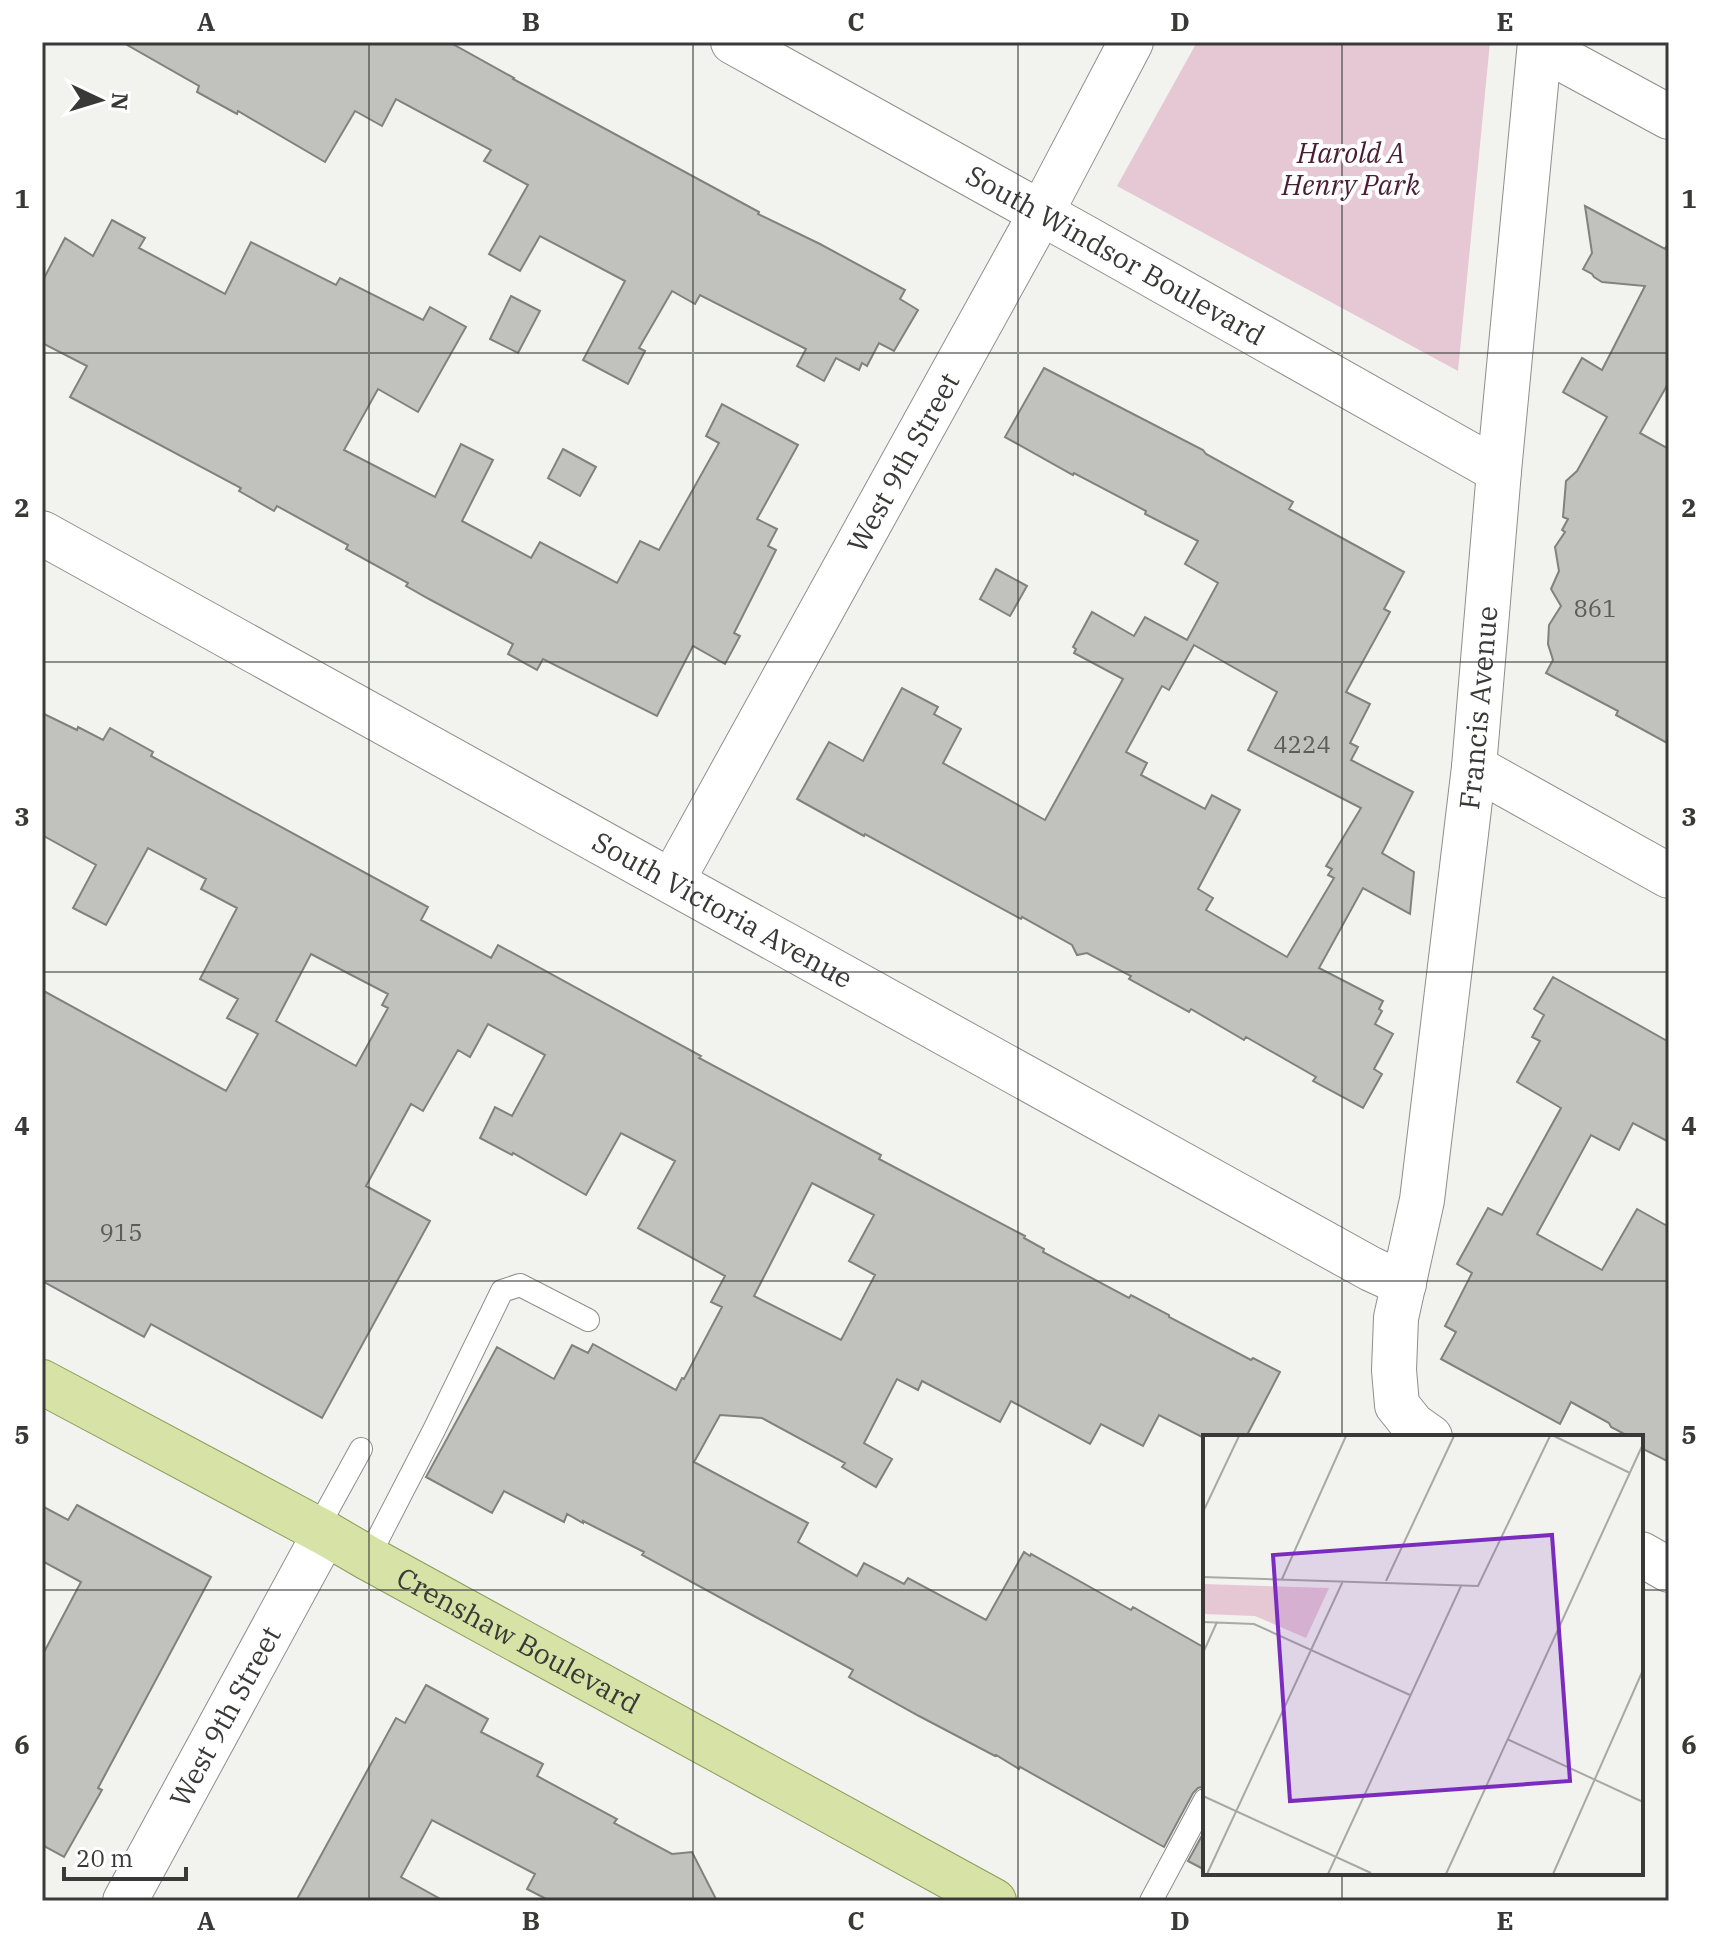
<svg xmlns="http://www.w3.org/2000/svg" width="1711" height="1943" viewBox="0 0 1711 1943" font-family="'IBM Plex Serif',serif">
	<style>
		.green { fill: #e6c7d4 }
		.building { fill: #c1c2bd; stroke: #81827d; stroke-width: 2; fill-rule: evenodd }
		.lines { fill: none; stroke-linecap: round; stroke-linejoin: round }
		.service-casing { stroke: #8e8f8b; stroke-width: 24 }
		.minor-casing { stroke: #8e8f8b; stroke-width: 46 }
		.primary-casing { stroke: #8f9b5a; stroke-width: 46 }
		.service { stroke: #fff; stroke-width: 22 }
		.minor { stroke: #fff; stroke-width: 44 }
		.primary { stroke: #d7e2a7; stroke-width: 44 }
		.grid { fill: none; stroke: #393a38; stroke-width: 2; stroke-opacity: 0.55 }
		.labels { text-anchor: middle; stroke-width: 8; stroke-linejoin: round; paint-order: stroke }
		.number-label { font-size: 24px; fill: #5b5c59 }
		.park-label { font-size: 28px; font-style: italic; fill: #491d33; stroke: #fff }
		.street-label { font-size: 28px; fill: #393a38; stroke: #fff }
		.inset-road { fill: none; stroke: #a8a9a5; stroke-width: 2 }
		.view { fill: #7b2cbf; fill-opacity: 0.15; stroke: #7b2cbf; stroke-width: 4 }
		.inset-edge { fill: none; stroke: #393a38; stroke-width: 4 }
		.neatline { fill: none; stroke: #393a38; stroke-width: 3 }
		.grid-label { font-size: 26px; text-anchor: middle; font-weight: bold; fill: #393a38 }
	</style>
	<rect width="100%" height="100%" fill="#f2f3ee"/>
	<polygon class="green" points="1197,42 1490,42 1458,371 1117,186"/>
	<g class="building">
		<polygon points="122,42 449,42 514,78 513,79 759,212 758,214 820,244 905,290 900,299 918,310 894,351 879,343 867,366 862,363 859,370 836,358 824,381 797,366 806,349 700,295 695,304 672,291 639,348 645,351 628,384 583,360 625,281 540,236 520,271 489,254 528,185 484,161 491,150 396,99 382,126 355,111 325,162 238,111 237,114 197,92 199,86"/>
		<polygon points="1585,206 1665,249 1669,242 1669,382 1640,433 1669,449 1669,744 1616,715 1618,711 1546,673 1553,660 1548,644 1549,625 1561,606 1551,589 1559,571 1555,547 1565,532 1562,530 1568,519 1563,517 1566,481 1577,471 1607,417 1563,392 1582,358 1602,370 1645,286 1602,282 1594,277 1592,274 1583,269 1592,253"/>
		<polygon points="112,220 145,238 139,248 225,294 251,242 336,285 340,278 423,320 430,307 466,327 418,412 378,389 344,450 435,497 461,444 493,460 462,521 531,558 540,542 617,583 640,541 659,550 719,443 706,436 722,404 798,445 757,519 777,529 768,546 776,550 734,633 740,636 725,664 693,646 657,716 543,659 537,670 508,654 513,644 429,599 406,586 408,583 346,549 348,545 277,506 274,511 239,491 241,488 70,397 87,366 42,343 42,282 65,238 93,256"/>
		<polygon points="511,296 540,311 518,353 490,339"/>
		<path d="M1044 368 1203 450 1206 454 1293 502 1289 509 1404 572 1384 609 1390 612 1346 692 1370 704 1350 743 1358 747 1351 760 1413 792 1382 853 1414 872 1410 914 1363 888 1319 968 1383 1001 1379 1009 1382 1011 1375 1024 1393 1034 1374 1069 1382 1074 1363 1108 1313 1081 1316 1077 1246 1037 1244 1040 1191 1009 1189 1012 1129 979 1131 976 1087 953 1077 955 1072 945 1022 917 1021 919 865 834 864 836 797 799 829 742 863 761 902 688 938 707 934 714 961 729 943 763 1045 820 1123 679 1074 653 1076 649 1073 647 1092 612 1134 636 1145 617 1187 640 1218 583 1185 564 1198 541 1145 514 1146 511 1074 473 1073 475 1005 437ZM1194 645 1277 692 1248 750 1361 808 1326 866 1332 869 1328 875 1334 878 1287 957 1206 910 1213 898 1198 889 1240 810 1212 795 1205 809 1141 775 1147 763 1126 752 1162 686 1169 690Z"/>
		<polygon points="563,449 596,467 580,496 548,478"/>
		<polygon points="996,569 1027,586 1010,616 980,599"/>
		<path d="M42 713 77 730 78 727 103 740 110 728 153 752 151 756 426 906 428 907 421 920 491 958 498 945 701 1056 699 1058 881 1155 879 1159 1025 1236 1024 1238 1044 1249 1043 1252 1129 1298 1131 1295 1169 1315V1317L1251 1360 1253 1358 1280 1372 1246 1437H1202L1159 1415 1143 1446 1101 1424 1090 1444 1011 1401 1000 1422 922 1381 918 1390 897 1379 864 1443 892 1459 876 1487 842 1467 845 1463 762 1418 720 1415 694 1462 808 1523 798 1542 857 1576 864 1563 904 1584 908 1578 986 1620 1024 1552 1030 1556 1031 1554 1131 1610 1133 1607 1205 1648V1786L1198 1788 1193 1793 1164 1847 1020 1767 1019 1769 996 1755 995 1756 919 1716 849 1677 853 1670 642 1555 644 1552 583 1521V1523L567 1514 564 1522 504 1491 492 1513 426 1477 497 1347 554 1379 572 1345 588 1353 593 1344 676 1390 682 1378 684 1379 722 1307 711 1302 725 1276 638 1228 675 1161 621 1133 586 1195 513 1153 512 1155 480 1138 495 1107 512 1116 545 1055 488 1024 470 1057 458 1050 423 1111 411 1104 366 1186 430 1221 322 1418 151 1324 144 1337 42 1281V990L226 1091 258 1034 227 1018 238 999 200 979 237 908 201 889 206 879 148 848 106 925 73 908 96 865 42 835ZM311 954 388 994 382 1005 388 1008 356 1066 276 1021ZM812 1183 874 1215 849 1261 875 1275 841 1340 754 1296Z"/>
		<polygon points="1553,977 1669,1042 1669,1142 1633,1123 1619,1150 1591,1135 1537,1234 1602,1270 1637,1209 1669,1227 1669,1462 1641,1448 1641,1437 1630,1437 1611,1427 1609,1423 1571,1402 1560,1424 1441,1359 1456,1332 1445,1326 1472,1273 1457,1264 1488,1208 1502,1215 1561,1108 1517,1082 1540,1041 1532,1037 1544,1015 1534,1009"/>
		<polygon points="77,1505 211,1577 98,1788 102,1790 64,1857 42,1845 42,1656 81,1582 42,1561 42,1506 68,1520"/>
		<polygon points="426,1685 488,1719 481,1732 543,1764 537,1776 617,1819 614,1823 672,1854 692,1852 717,1901 550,1901 527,1889 535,1874 432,1820 401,1877 444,1901 296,1901 396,1718 405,1723"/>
		<polygon points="1205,1830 1205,1870 1188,1861"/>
	</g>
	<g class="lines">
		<g class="service-casing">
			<g id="service">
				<polyline points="317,1529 361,1449"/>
				<polyline points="368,1558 434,1430 502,1291 520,1285 588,1320"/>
				<polyline points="1151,1901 1205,1800"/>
			</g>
		</g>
		<g class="minor-casing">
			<g id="minor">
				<path id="s1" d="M733 42 1079 234 1499 471"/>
				<polyline points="1540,47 1669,117"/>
				<path id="s2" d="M42 533 1371 1269 1404 1284"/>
				<polyline points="1474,767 1669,876"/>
				<path id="s3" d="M672 881 1041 213 1131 42"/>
				<path id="s4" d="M1430 1437 1413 1425 1397 1405 1394 1370 1396 1318 1422 1200 1474 767 1499 471 1540 42"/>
				<polyline points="1641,1554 1669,1570"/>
				<path id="s5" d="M125 1901 325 1533"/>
			</g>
		</g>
		<g class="primary-casing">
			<g id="primary">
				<path id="s6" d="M42 1382 325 1533 368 1558 994 1901"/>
			</g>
		</g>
		<use href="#service" class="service"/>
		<use href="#minor" class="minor"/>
		<use href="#primary" class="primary"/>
	</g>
	<path class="grid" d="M369 42V1901M693 42V1901M1018 42V1901M1342 42V1437M42 353H1669M42 662H1669M42 972H1669M42 1281H1669M42 1590H1205M1641 1590H1669M1342 1873V1901"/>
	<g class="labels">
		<g class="number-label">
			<text x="1595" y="617">861</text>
			<text x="1302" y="753">4224</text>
			<text x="121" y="1241">915</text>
		</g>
		<g class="park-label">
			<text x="1351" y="163">Harold A<tspan x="1351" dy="32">Henry Park</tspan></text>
		</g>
		<g class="street-label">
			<text dy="10" stroke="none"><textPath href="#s1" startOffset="438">South Windsor Boulevard</textPath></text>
			<text dy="10" stroke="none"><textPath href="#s3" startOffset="478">West 9th Street</textPath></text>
			<text dy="10" stroke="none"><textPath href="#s4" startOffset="750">Francis Avenue</textPath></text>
			<text dy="10" stroke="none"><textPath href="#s2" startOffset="778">South Victoria Avenue</textPath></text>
			<text dy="10" stroke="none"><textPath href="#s6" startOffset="542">Crenshaw Boulevard</textPath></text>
			<text dy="10" stroke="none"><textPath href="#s5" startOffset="210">West 9th Street</textPath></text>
		</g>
	</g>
	<g transform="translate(1203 1435)">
		<rect width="440" height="440" fill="#f2f3ee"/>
		<path d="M0 149 126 153 103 203 52 181 0 179Z" fill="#e6c7d4"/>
		<path class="inset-road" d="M351 1 427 38M0 77 36 1M0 142 275 151 347 1M79 144 143 1M183 146 251 1M0 187 51 189 207 260M0 218 14 187M304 304 440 367M0 361 168 438M4 439 140 146M125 439 258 151M243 439 440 9M350 439 440 235"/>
		<path class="view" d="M349 100 367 346 87 366 70 120Z"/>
		<rect width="440" height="440" class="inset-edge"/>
	</g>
	<rect width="1711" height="1943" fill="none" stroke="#ffffff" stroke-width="88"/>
	<g transform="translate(100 100) rotate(94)" stroke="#ffffff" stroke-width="6" paint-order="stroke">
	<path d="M0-6L14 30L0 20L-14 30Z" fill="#393a38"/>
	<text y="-12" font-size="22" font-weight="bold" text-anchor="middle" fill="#393a38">N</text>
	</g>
	<path d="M64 1867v12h122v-12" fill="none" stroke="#393a38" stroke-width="4"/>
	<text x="76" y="1867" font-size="24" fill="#393a38" stroke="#ffffff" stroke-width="6" paint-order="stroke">20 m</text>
	<rect x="44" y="44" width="1623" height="1855" class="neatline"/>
	<g class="grid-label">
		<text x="206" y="31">A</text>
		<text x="531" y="31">B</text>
		<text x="856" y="31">C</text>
		<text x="1180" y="31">D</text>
		<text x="1505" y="31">E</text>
		<text x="22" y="208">1</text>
		<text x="1689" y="208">1</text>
		<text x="22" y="517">2</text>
		<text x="1689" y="517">2</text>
		<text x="22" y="826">3</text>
		<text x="1689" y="826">3</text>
		<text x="22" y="1135">4</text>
		<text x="1689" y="1135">4</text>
		<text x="22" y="1444">5</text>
		<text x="1689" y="1444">5</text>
		<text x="22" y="1754">6</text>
		<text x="1689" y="1754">6</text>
		<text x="206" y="1930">A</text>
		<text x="531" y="1930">B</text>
		<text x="856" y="1930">C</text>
		<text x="1180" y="1930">D</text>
		<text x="1505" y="1930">E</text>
	</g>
</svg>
